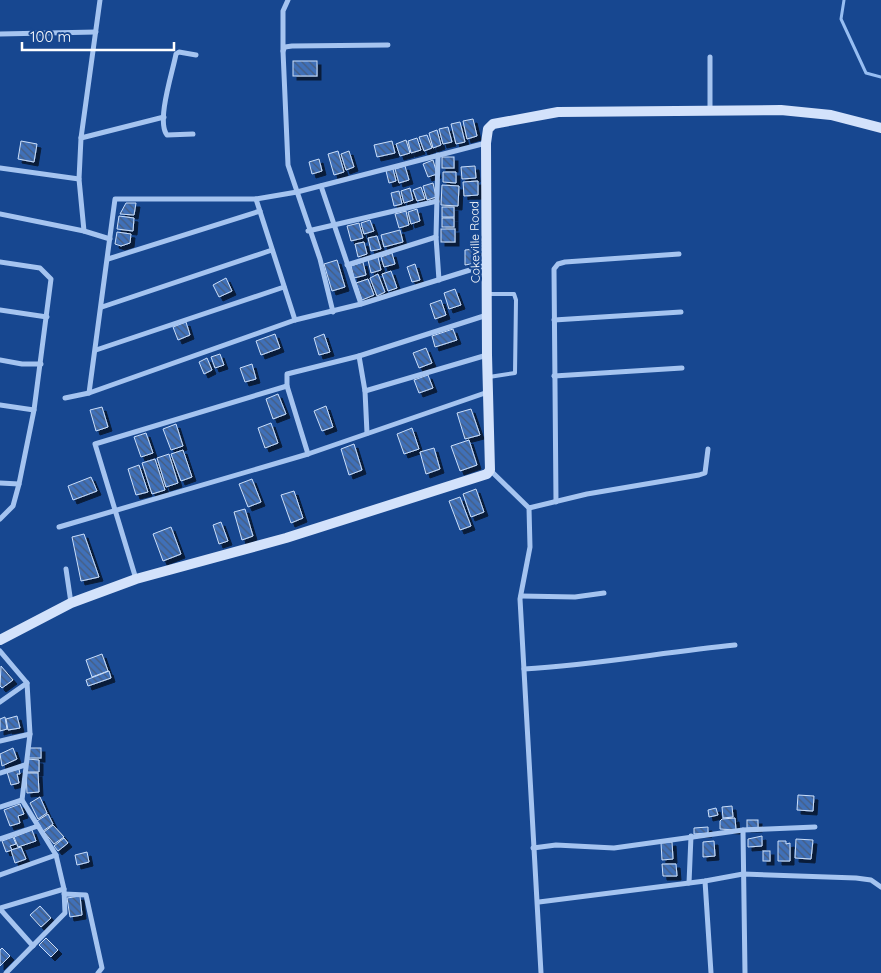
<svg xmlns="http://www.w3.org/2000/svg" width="881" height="973" viewBox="0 0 881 973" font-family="Quicksand,sans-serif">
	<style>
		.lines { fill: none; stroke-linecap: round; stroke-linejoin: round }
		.stream { stroke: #97bef2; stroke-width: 3 }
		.building { fill: url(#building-back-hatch); stroke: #cbdffb; filter: url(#shadow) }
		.lane { stroke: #a5c4f0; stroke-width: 4 }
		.street { stroke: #a5c4f0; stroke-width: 5 }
		.secondary { stroke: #d3e2fb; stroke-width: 10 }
		.labels { text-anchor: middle; stroke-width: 4.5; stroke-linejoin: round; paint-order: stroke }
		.street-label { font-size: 12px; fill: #fff; stroke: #174790 }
	</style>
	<defs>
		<pattern id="building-back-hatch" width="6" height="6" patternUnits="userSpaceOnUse" patternTransform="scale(1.25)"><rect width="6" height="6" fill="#4070b8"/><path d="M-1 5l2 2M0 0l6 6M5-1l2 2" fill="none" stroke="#475c7d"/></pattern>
		<filter id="shadow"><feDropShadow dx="4" dy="4" stdDeviation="0" flood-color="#0009"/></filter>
	</defs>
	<rect width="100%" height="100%" fill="#174790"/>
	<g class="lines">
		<polyline class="stream" points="844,0 841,19 866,73 881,77"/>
	</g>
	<g class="building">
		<rect x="293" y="61" width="24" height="15"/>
		<polygon points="473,119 477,136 467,139 463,121"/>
		<polygon points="460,122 465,142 456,144 451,124"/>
		<polygon points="448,127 452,142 443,144 439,129"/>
		<polygon points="437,130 441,145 433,148 429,133"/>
		<polygon points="427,135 432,148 424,151 419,137"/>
		<polygon points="417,138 421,150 411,153 408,141"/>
		<polygon points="406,140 410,153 400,156 396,144"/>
		<polygon points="21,141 37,144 34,162 18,159"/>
		<polygon points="392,141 395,153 377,157 374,145"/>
		<polygon points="338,151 344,172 334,175 328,154"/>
		<polygon points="349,151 354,167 346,170 341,154"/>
		<rect x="442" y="157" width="12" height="11"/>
		<polygon points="319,159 322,171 312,174 309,162"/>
		<polygon points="433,160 437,174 428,177 423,164"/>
		<polygon points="405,166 409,180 399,183 395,169"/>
		<polygon points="475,166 476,178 462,179 461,167"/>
		<polygon points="393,169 396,181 389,183 386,171"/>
		<polygon points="443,172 456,172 456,183 443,182"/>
		<polygon points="478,181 478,195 464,196 463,182"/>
		<polygon points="433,183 436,197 427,200 423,186"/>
		<polygon points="442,185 459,186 458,206 441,205"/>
		<polygon points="421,187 425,199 417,201 413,190"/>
		<polygon points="410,188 413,200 404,203 401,191"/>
		<polygon points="399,191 402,204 394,206 391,193"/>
		<polygon points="126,203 136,203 134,215 120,214"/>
		<rect x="442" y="207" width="12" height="10"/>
		<polygon points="417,209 420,221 411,224 408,212"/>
		<polygon points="406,211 409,225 399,228 395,214"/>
		<polygon points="119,216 134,218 133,231 117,229"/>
		<rect x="442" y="218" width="12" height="9"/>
		<polygon points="370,220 374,231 364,234 361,223"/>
		<polygon points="359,223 363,238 351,241 347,226"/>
		<rect x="441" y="229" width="14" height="13"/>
		<polygon points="400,230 403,242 384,247 381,235"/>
		<polygon points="117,232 131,234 130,243 121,246 115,244"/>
		<polygon points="377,236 381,249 371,251 368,238"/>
		<polygon points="364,242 367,254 358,257 355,244"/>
		<polygon points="476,249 476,263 465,265 465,250"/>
		<polygon points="392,253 395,264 384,267 381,257"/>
		<polygon points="378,257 381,270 371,273 368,260"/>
		<polygon points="337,260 345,287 332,291 324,264"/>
		<polygon points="363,262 366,275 354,278 351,266"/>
		<polygon points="415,264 420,280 412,282 407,267"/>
		<polygon points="391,271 397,288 388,291 382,274"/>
		<polygon points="378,274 385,292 377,296 370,278"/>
		<polygon points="226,278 232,291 219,297 213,285"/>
		<polygon points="368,279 374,295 362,300 356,283"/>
		<polygon points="455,289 461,305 449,309 444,293"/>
		<polygon points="441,300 446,315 435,319 430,304"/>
		<polygon points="186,322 190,335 178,340 173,327"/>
		<polygon points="453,329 457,340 435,347 432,336"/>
		<polygon points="275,334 280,348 261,355 256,341"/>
		<polygon points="324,334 330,352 319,355 314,338"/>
		<polygon points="426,348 432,363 419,368 413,353"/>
		<polygon points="220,354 224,365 215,368 211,357"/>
		<polygon points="207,358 212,370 204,374 199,362"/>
		<polygon points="252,364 256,379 245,382 240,368"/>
		<polygon points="428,375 433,388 419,393 414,380"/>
		<polygon points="278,394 286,414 273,419 266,399"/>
		<polygon points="326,406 333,427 322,431 314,411"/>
		<polygon points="102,407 108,427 96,431 90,410"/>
		<polygon points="471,409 480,435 465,439 457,413"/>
		<polygon points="271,423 278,443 265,448 258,428"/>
		<polygon points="176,424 183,446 171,450 163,429"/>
		<polygon points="412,428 419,449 404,454 397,434"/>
		<polygon points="146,433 153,453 141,457 134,437"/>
		<polygon points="469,440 477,465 460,471 451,446"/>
		<polygon points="354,444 362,470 349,475 341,449"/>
		<polygon points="434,448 440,469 426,474 420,452"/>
		<polygon points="183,450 192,477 181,481 171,454"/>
		<polygon points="169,454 178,483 166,487 157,458"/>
		<polygon points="155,459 165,490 152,494 142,463"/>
		<polygon points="139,465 148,492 136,495 128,469"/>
		<polygon points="91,477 97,491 73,500 68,486"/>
		<polygon points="252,479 261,502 248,507 239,484"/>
		<polygon points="476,489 484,512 471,517 463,494"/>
		<polygon points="294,491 303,518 291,523 281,495"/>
		<polygon points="460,497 471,526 460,530 449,501"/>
		<polygon points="245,509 253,536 242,540 234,512"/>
		<polygon points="221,522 228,541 219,544 213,525"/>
		<polygon points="171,527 181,554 163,561 153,534"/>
		<polygon points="84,534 99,577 81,581 72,537"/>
		<polygon points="102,654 108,671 92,677 86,660"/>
		<polygon points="1,666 13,680 2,688 0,686"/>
		<polygon points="109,671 111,678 88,686 86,680"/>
		<polygon points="17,716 20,728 8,730 6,719"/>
		<polygon points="5,717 7,729 0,731 0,719"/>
		<polygon points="13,748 17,759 2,766 0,754"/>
		<rect x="28" y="748" width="13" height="10"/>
		<polygon points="27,759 39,760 39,772 26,772"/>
		<polygon points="19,769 20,774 17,774 19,783 11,785 7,772"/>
		<polygon points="26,773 38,773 39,792 27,793"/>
		<polygon points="798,795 814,796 813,811 797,810"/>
		<polygon points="40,797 47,813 38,819 30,803"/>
		<polygon points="20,804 24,814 18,816 20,823 10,826 4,810"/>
		<polygon points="732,806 733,817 723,818 722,807"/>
		<polygon points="716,808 718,815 709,817 708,810"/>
		<polygon points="48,814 53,824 43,831 37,821"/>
		<polygon points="735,818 736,830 720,829 720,821 722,819"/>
		<rect x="747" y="820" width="11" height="8"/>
		<polygon points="53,825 64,837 54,844 44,832"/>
		<polygon points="708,827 708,833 694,834 694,828"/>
		<polygon points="32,830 36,841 18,847 14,837"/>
		<polygon points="762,836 762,846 748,847 748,839"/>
		<polygon points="13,837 16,844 10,846 12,850 6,852 2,841"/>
		<polygon points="64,838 68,843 58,851 54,846"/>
		<polygon points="796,839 813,840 811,859 795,858"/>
		<polygon points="714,841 715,856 703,857 703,842"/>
		<polygon points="778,841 786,841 786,844 790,843 790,861 778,861"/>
		<polygon points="672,842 673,859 662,860 661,843"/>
		<polygon points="21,847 26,859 15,863 11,850"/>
		<rect x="763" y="851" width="7" height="10"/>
		<polygon points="87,852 89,862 77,865 75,855"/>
		<polygon points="662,864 676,864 677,876 663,876"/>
		<polygon points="80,896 82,915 70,917 67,898"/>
		<polygon points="40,906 51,918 41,927 30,915"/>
		<polygon points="46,938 58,950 51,957 39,945"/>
		<polygon points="2,948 10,956 0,966 0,950"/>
	</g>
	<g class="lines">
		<polyline class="lane" points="488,294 514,294 516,300 515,373 489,377"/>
		<g class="street">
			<polyline points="100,0 81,138 79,179 84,231 110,239"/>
			<polyline points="0,34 96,32"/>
			<polyline points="283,51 283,11 288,0"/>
			<polyline points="710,57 710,111"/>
			<path d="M193 134 167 135C156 121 173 71 176 54L179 52 196 55"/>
			<polyline points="81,138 164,117"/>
			<polyline points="438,155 436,237 439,280"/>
			<polyline points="0,168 79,179"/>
			<polyline points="321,186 361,304"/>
			<polyline points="256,199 295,320"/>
			<polyline points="0,214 84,231"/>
			<polyline points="308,231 437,201"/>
			<polyline points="108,259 260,211"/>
			<polyline points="0,262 40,268 51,279 34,410 19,484 13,506 0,519"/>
			<polyline points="347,265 436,237"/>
			<polyline points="102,307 272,250"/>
			<polyline points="0,310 47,317"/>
			<polyline points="333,312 320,259 288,165 283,51 285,47 292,46 388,45"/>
			<polyline points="554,320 681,312"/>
			<polyline points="96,350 284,287"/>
			<polyline points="359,356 365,391 367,433"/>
			<polyline points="0,360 22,364 41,364"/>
			<polyline points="554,376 682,368"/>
			<polyline points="365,391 487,355"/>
			<polyline points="89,393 115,199 256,199 297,192 486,143"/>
			<polyline points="65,398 89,393 295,320 361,304 486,265"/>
			<polyline points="0,405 34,410"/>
			<polyline points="308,454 287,386 287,374 359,356 487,315"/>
			<polyline points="490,470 529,508 530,547 520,599 541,973"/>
			<polyline points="0,483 19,484"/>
			<polyline points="556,502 554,269 558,264 565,262 679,254"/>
			<polyline points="529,508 587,494 699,475 705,473 708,449"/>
			<polyline points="59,527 308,454 488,392"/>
			<polyline points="66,569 71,603"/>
			<polyline points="136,579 95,444 287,386"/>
			<polyline points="521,596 575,597 604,593"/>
			<polyline points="0,651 27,683 30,734 22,800 56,855 64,889 65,913 6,973"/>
			<path d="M524 669C595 665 664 652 735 645"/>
			<polyline points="0,702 27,683"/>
			<polyline points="0,741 30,734"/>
			<polyline points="0,773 25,765"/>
			<polyline points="0,807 22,800"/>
			<polyline points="743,830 745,973"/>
			<polyline points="0,839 38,826"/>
			<polyline points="533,848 556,845 614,848 743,830 815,827"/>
			<polyline points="0,875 56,855"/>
			<polyline points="705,881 711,973"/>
			<polyline points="689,883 691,836"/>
			<polyline points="64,894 86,895 102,968 98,973"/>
			<polyline points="539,902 705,881 743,874 856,878 871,880 881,887"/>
			<polyline points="0,908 64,889"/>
			<polyline points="0,909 33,946"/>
		</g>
		<polyline class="secondary" points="0,640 71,603 136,579 286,538 487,474 490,470 487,355 486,143 488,129 493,124 558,112 781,110 831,115 881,128"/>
	</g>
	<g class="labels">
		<g class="street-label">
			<text transform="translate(475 242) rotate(-91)" y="4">Cokeville Road</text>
		</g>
	</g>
	<path d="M22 42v8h152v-8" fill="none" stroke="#ffffff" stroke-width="2.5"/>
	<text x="30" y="42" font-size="15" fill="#ffffff" stroke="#174790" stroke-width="4" paint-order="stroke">100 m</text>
</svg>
